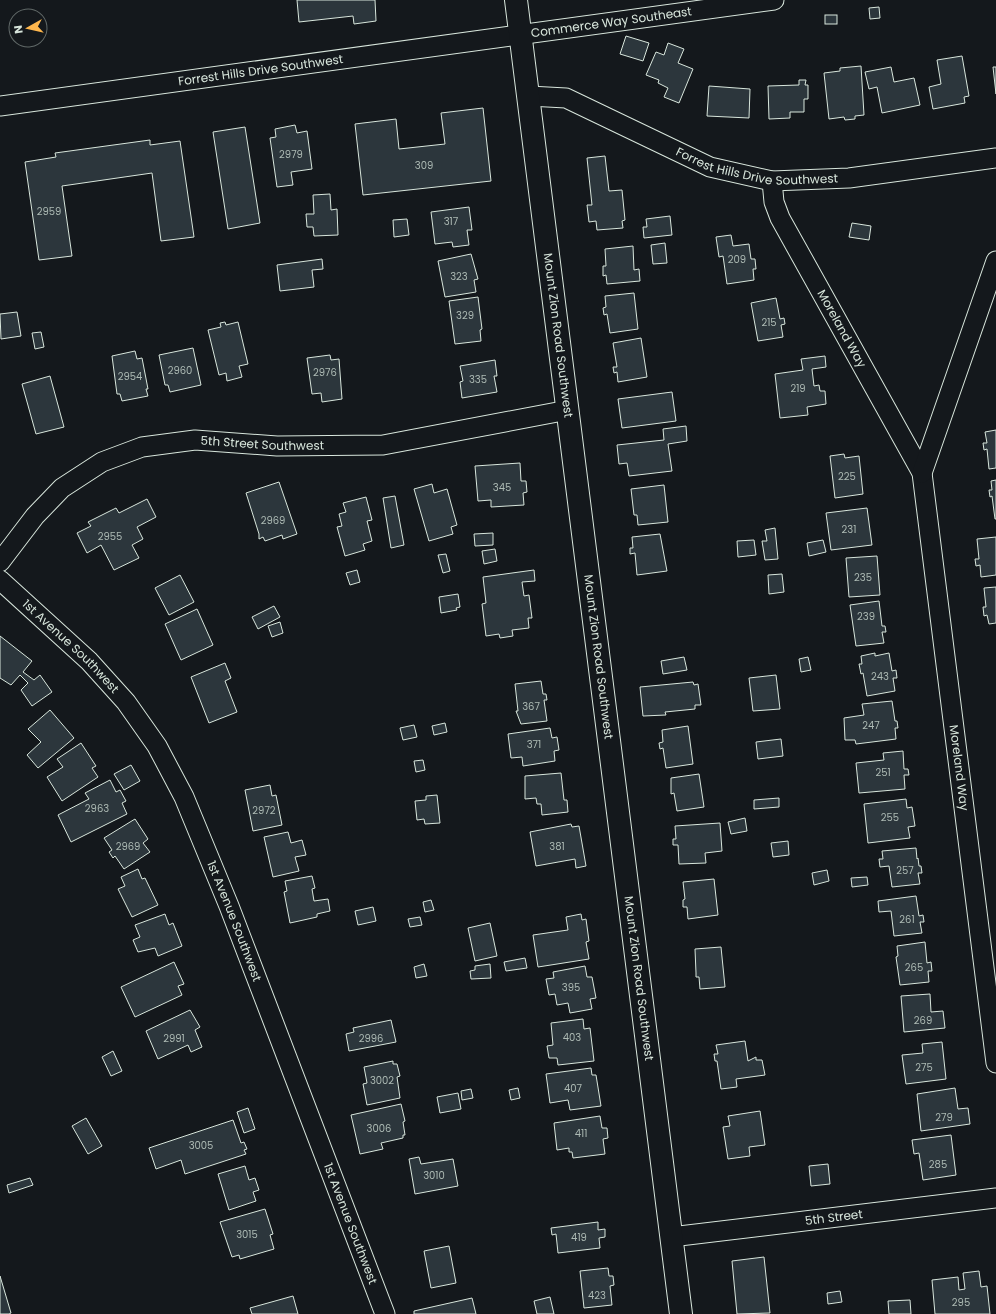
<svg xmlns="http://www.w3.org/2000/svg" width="996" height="1314" viewBox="0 0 996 1314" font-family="Poppins,sans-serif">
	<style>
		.building { fill: #2c363c; stroke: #d8e6dc }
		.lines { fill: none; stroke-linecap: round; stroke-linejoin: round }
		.street-casing { stroke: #d8e6dc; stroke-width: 21 }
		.secondary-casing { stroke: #d8e6dc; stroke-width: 24 }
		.street { stroke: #14181c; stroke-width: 19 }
		.secondary { stroke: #14181c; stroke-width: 22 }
		.labels { text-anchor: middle; stroke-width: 3; stroke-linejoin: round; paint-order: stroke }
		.number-label { font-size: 10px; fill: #adbab4 }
		.street-label { font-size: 12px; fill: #d8e6dc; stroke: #14181c }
	</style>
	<rect width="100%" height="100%" fill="#14181c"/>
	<g class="building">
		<polygon points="297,0 375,0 376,21 354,24 353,16 299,22"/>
		<polygon points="879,7 880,18 870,19 869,8"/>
		<rect x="825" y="15" width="12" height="9"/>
		<polygon points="626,36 649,43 643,61 620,54"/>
		<polygon points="668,43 684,49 678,63 693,69 679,103 664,97 668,88 658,83 659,80 646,75 656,52 664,55"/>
		<polygon points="962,56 969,96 964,97 965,103 933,109 929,87 941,84 937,60"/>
		<polygon points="861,66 864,115 855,116 855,119 845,120 844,117 829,119 824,73 840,71 840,68"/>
		<polygon points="891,67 894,82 914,78 920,105 882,113 877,87 869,89 865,72"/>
		<polygon points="993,67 996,67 996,94"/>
		<polygon points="799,80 806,80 805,85 808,85 808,99 804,99 804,112 790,112 790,118 769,119 768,86 799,85"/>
		<polygon points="709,86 750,89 749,118 707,116"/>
		<polygon points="483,108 491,181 363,195 355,124 396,119 399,149 445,144 441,113"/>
		<polygon points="295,125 297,133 307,131 312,169 291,172 293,185 277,187 270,138 276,137 275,129"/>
		<polygon points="245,127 260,223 228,229 213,132"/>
		<polygon points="150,140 150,145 180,141 194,237 161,241 152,173 62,186 72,256 39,260 25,162 56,157 55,153"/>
		<polygon points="605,156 609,191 622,190 625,220 622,221 623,228 597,230 596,221 589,222 587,205 592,205 587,158"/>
		<polygon points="330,194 331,210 337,209 338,235 314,236 313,227 307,227 306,214 314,214 313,195"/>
		<polygon points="469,207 472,230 467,230 469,245 453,247 452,242 435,244 431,212"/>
		<polygon points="670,216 672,235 644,238 643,227 647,227 646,219"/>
		<polygon points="407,219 409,235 394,237 393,220"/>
		<polygon points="852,223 871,226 869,240 849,237"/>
		<polygon points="731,235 733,246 749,244 751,259 755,259 756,269 753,269 754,280 727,284 723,256 719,257 716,237"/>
		<polygon points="665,243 667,263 653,264 651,245"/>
		<polygon points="633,246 634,270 639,269 640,281 607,284 606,275 603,276 603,266 606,266 605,249"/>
		<polygon points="471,254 478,279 474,280 476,292 445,297 438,261"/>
		<polygon points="322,259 323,269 312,270 314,287 280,291 277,265"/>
		<polygon points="634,293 638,329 610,333 607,314 604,315 603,308 606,307 605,296"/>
		<polygon points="478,297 482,329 480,330 481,341 455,344 449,301"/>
		<polygon points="776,298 780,319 784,318 785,324 781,325 783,337 758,341 751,303"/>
		<polygon points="17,312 21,336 1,339 0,314"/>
		<polygon points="225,322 226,325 238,322 248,364 239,366 242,377 227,381 226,373 219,375 208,330 221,327 220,323"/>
		<polygon points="41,332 44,347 35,349 32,333"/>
		<polygon points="641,338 647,377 618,382 617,372 614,373 613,367 617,367 613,343"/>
		<polygon points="193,348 201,385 170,392 168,385 165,385 159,355"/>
		<polygon points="135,351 137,359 142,358 148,389 146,389 148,396 122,401 120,394 117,394 112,356"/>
		<polygon points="330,355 331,360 339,359 342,399 322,402 321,393 312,394 307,358"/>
		<polygon points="825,356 826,367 812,369 814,386 819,385 820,391 825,391 826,404 807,407 808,415 780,418 775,374 803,370 801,359"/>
		<polygon points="495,360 497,376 494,376 497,392 462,398 460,382 463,381 460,366"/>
		<polygon points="50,376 64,427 36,434 22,384"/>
		<polygon points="672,392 676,421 622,428 618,399"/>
		<polygon points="686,426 687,441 668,444 672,471 629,476 627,463 619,464 617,445 664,440 663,429"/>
		<polygon points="996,430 996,468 989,469 987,449 984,450 983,443 987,443 985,432"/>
		<polygon points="844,454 845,458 859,456 863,494 835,498 830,456"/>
		<polygon points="520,463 521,481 526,481 527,492 523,493 524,505 491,507 491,500 478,501 475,466"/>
		<polygon points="996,480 996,519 995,519 992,496 990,497 989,490 992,490 991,481"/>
		<polygon points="279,482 297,534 283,539 282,535 265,541 263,537 259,539 259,534 246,493"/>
		<polygon points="432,484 434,493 447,489 457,525 451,527 453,534 429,541 414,489"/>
		<polygon points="664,485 668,522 638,525 637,515 634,515 631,489"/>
		<polygon points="395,496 404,545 391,548 383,498"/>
		<polygon points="366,497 372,520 367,521 372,541 363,544 365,550 345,556 337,527 342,526 339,514 346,512 343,503"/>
		<polygon points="147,499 156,517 137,527 143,539 132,545 139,558 114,570 101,545 87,553 77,533 91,526 88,522 116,508 119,513"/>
		<polygon points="867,508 872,545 831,550 826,513"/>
		<polygon points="775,528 778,559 765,560 762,541 767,541 765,530"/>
		<polygon points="493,533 493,545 475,546 474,534"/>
		<polygon points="660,534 667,571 637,575 635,553 630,554 630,548 633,548 632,537"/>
		<polygon points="996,537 996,575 981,577 980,565 976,566 975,559 979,559 977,539"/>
		<polygon points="754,540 756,555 738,557 737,541"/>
		<polygon points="823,540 826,552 809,556 807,543"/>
		<polygon points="495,549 497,561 484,564 482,551"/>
		<polygon points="446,554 450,571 443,573 438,555"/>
		<polygon points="877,556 880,595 849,597 846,558"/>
		<polygon points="357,570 360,582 350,585 346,573"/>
		<polygon points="534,570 535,581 522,582 524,596 529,595 532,618 528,618 529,628 512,630 513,636 500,638 499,634 486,636 482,604 486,603 483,577"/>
		<polygon points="782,574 784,592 769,594 768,575"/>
		<polygon points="180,575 194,602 169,615 155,588"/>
		<polygon points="996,587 996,623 989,624 987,615 984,616 983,607 986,607 984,588"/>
		<polygon points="458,594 460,607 456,608 457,610 441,613 439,597"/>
		<polygon points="879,601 882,626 885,626 886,632 882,632 884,643 856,646 850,605"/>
		<polygon points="274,606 280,617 258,629 252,617"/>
		<polygon points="197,609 213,645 181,660 165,624"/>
		<polygon points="280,622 283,633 272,637 268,626"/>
		<polygon points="0,636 32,661 23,672 34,680 40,675 52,692 32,706 21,690 28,683 20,675 11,685 0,678"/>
		<polygon points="875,653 875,656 889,653 892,671 896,670 897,678 893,678 895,691 867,696 863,673 861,674 859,664 862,664 861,656"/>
		<polygon points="684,657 687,670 663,674 661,661"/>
		<polygon points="808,657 811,670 801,672 799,659"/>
		<polygon points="225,663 231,678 225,681 237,712 209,723 191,677"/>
		<polygon points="776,675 780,709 753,711 749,678"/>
		<polygon points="541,681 543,694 546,694 547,700 544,700 547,721 521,724 516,711 518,711 515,684"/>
		<polygon points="693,682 694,685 698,684 701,705 695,705 695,709 665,712 666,715 643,716 640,687"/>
		<polygon points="892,701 895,721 897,721 898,728 895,728 896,739 856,744 855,740 845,740 844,718 864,715 862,704"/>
		<polygon points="50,710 74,738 38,768 27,755 41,742 28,729"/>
		<polygon points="445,723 447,732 434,735 432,726"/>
		<polygon points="414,725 417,737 403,740 400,728"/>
		<polygon points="688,726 693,764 666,768 663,748 660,749 659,743 663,742 662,730"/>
		<polygon points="550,728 552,738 557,737 559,750 554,751 555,761 523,766 522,757 511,758 508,734"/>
		<polygon points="781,739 783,756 758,759 756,742"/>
		<polygon points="81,743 96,766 92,768 98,777 62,801 47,777 63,767 57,759"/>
		<polygon points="903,751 904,769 908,769 909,775 904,775 905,789 859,793 856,763 884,760 883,753"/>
		<polygon points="423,760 425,770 416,772 414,761"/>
		<polygon points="131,765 140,781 124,790 114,774"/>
		<polygon points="561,773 564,800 567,800 568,812 542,815 541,804 537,804 536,798 525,799 525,776"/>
		<polygon points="699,774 704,807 677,811 674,793 671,794 671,778"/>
		<polygon points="110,780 116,792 120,790 126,801 122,803 127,814 71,842 58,815 89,799 85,793"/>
		<polygon points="270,785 272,796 276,795 282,825 253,831 245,790"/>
		<polygon points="437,795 440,823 425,824 424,819 417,820 415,801 426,800 426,796"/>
		<polygon points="779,798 779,807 754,809 754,800"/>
		<polygon points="906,799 907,808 912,807 915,826 908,827 910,838 868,843 864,804"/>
		<polygon points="745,818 747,831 731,834 728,822"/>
		<polygon points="135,819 148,839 143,843 150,852 124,869 115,856 113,858 109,852 112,850 104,838"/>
		<polygon points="720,823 722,851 705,853 706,863 679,864 678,845 673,845 673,839 676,839 675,826"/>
		<polygon points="571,824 572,827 579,826 586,866 576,868 575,859 536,866 530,832"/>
		<polygon points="288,832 291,843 302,840 306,855 295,857 299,871 273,877 264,837"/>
		<polygon points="788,841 789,855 773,857 771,843"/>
		<polygon points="916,848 917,859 918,858 919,866 921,866 922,873 918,873 920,884 892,887 889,866 880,867 879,859 883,859 882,851"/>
		<polygon points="138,869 142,879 145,878 158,905 132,917 118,889 125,886 121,877"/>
		<polygon points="827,870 829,881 814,885 812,873"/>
		<polygon points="312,876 315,888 312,889 314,901 328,899 330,911 317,914 317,917 290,923 284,892 287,891 285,881"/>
		<polygon points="867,877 868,885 852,887 851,878"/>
		<polygon points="714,879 718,915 688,919 687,907 683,907 683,900 685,899 683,882"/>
		<polygon points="916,896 919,916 923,915 924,922 920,922 922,933 894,936 891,911 879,912 878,901"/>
		<polygon points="431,900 434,910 425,912 423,902"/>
		<polygon points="373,907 376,921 358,925 355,911"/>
		<polygon points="165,914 169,925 173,923 182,946 158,956 155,948 138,952 133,940 140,937 135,925"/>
		<polygon points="581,914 582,920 586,919 589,941 586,942 589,959 538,967 533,935 568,930 566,917"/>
		<polygon points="420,917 422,925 410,927 408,919"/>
		<polygon points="490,923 497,956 475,961 468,928"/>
		<polygon points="925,942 927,963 931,962 932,971 928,971 929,982 900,985 896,957 898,956 897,946"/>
		<polygon points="721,947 725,987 700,989 699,977 696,977 696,973 695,949"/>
		<polygon points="525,958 527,968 506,971 504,962"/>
		<polygon points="174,962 184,984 178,986 182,995 135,1017 121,987"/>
		<polygon points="424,964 427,976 416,978 414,967"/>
		<polygon points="490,964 491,978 471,979 470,971 475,970 475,966"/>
		<polygon points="585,966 587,977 592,977 596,998 590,999 592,1009 570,1013 568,1003 557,1005 555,994 549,995 546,979 554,978 553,972"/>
		<polygon points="930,994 931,1012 943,1011 945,1028 904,1032 901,996"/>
		<polygon points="190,1010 200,1027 195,1030 202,1047 191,1052 188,1045 158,1059 146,1031"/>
		<polygon points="583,1019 584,1029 590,1028 594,1061 558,1065 557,1058 549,1058 547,1046 553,1045 551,1023"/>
		<polygon points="391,1020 396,1042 349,1051 346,1034 354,1032 353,1028"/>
		<polygon points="745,1041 748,1061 756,1057 756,1060 762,1060 765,1075 736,1079 737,1087 721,1089 717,1061 715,1061 714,1054 718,1054 716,1045"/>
		<polygon points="942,1042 946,1079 906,1084 902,1055 923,1053 922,1044"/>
		<polygon points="113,1051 122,1071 111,1076 102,1057"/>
		<polygon points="393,1061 393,1064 397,1064 400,1076 397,1077 400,1098 367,1105 363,1084 367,1083 364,1067"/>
		<polygon points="591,1068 592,1075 596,1075 601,1106 570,1110 568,1100 550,1103 546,1074"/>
		<polygon points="518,1088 520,1098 511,1100 509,1090"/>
		<polygon points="955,1088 958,1109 968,1108 970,1124 921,1131 917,1094"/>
		<polygon points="471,1089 473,1098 462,1100 461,1091"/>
		<polygon points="458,1093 461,1109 440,1113 437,1097"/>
		<polygon points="401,1104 405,1121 403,1122 405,1135 403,1135 403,1138 381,1143 383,1149 360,1154 351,1115"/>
		<polygon points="248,1108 255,1129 244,1133 237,1112"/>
		<polygon points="760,1111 765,1145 749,1147 750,1156 728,1159 723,1127 730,1126 728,1116"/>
		<polygon points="600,1116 602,1128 607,1128 608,1138 603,1139 605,1154 573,1158 572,1152 569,1152 569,1148 557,1150 554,1123"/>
		<polygon points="86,1118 102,1146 88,1154 72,1126"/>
		<polygon points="233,1120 241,1143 244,1142 247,1149 244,1150 246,1154 185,1174 181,1160 156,1169 149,1148"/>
		<polygon points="951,1135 956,1175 923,1180 919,1153 914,1154 912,1140"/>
		<polygon points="419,1157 421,1164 453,1159 458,1186 415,1194 409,1159"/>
		<polygon points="828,1164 830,1184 811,1186 809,1166"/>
		<polygon points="245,1166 249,1180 255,1178 259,1190 253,1192 256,1201 229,1210 218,1174"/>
		<polygon points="30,1178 33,1185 9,1193 7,1185"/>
		<polygon points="265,1209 273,1234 270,1235 274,1249 240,1259 239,1255 232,1257 220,1222"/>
		<polygon points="598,1222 598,1230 605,1229 605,1237 599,1238 600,1248 558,1253 556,1234 552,1235 551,1228"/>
		<polygon points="449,1246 456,1283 431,1288 424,1251"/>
		<polygon points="764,1257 770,1313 737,1314 732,1261"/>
		<polygon points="608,1268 609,1276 613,1276 614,1285 610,1286 612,1305 584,1308 580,1271"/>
		<polygon points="979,1271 981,1287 987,1286 990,1314 935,1314 932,1280 958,1277 959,1290 965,1289 963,1273"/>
		<polygon points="0,1276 11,1313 9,1314 0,1314"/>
		<polygon points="840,1291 842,1302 828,1304 827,1293"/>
		<polygon points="293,1296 298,1314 252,1314 250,1308"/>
		<polygon points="550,1297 554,1314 537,1314 534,1301"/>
		<polygon points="472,1298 476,1314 414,1314 414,1311"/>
		<polygon points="910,1300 911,1314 889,1314 888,1301"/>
	</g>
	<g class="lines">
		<g class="street-casing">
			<g id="street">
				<path id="s1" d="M529 96 566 98 710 167 772 181 849 178 996 158"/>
				<path id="s2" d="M0 106 774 0"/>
				<path id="s3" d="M772 181 774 202 780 218 922 473 996 1063"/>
				<polyline points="922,473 996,261"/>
				<path id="s4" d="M0 562 35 516 62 488 102 462 142 447 195 440 277 446 383 445 568 410"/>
				<path id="s5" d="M0 580 89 661 126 702 157 746 184 797 229 906 385 1314"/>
				<path id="s6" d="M671 1237 996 1198"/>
			</g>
		</g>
		<g class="secondary-casing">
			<g id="secondary">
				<path id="s7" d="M516 0 681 1314"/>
			</g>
		</g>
		<use href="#street" class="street"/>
		<use href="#secondary" class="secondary"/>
	</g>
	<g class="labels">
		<g class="number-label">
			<text x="291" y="158">2979</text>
			<text x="424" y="169">309</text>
			<text x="49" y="215">2959</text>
			<text x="451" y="225">317</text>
			<text x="737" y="263">209</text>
			<text x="459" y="280">323</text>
			<text x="465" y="319">329</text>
			<text x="769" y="326">215</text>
			<text x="180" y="374">2960</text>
			<text x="325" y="376">2976</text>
			<text x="130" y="380">2954</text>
			<text x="478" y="383">335</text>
			<text x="798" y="392">219</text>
			<text x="847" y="480">225</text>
			<text x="502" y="491">345</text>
			<text x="273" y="524">2969</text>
			<text x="849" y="533">231</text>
			<text x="110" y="540">2955</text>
			<text x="863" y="581">235</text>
			<text x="866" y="620">239</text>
			<text x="880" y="680">243</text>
			<text x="531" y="710">367</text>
			<text x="871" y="729">247</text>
			<text x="534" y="748">371</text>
			<text x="883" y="776">251</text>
			<text x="97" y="812">2963</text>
			<text x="264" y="814">2972</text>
			<text x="890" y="821">255</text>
			<text x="128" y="850">2969</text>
			<text x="557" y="850">381</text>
			<text x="905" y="874">257</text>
			<text x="907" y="923">261</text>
			<text x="914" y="971">265</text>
			<text x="571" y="991">395</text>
			<text x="923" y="1024">269</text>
			<text x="572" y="1041">403</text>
			<text x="174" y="1042">2991</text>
			<text x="371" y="1042">2996</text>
			<text x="924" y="1071">275</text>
			<text x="382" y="1084">3002</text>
			<text x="573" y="1092">407</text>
			<text x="944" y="1121">279</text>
			<text x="379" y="1132">3006</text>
			<text x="581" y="1137">411</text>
			<text x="201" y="1149">3005</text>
			<text x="938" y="1168">285</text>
			<text x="434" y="1179">3010</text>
			<text x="247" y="1238">3015</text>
			<text x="579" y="1241">419</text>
			<text x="597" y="1299">423</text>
			<text x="961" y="1306">295</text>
		</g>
		<g class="street-label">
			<text dy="4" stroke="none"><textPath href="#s2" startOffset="617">Commerce Way Southeast</textPath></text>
			<text dy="4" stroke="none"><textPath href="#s2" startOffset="263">Forrest Hills Drive Southwest</textPath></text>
			<text dy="4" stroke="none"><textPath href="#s1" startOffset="243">Forrest Hills Drive Southwest</textPath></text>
			<text dy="4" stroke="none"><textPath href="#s3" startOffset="165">Moreland Way</textPath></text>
			<text dy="4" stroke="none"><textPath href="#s7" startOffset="338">Mount Zion Road Southwest</textPath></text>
			<text dy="4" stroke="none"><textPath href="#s4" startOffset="308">5th Street Southwest</textPath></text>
			<text dy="4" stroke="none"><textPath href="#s5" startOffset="97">1st Avenue Southwest</textPath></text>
			<text dy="4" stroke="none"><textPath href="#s7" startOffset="662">Mount Zion Road Southwest</textPath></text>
			<text dy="4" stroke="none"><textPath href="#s3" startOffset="627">Moreland Way</textPath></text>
			<text dy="4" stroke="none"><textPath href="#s5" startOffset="421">1st Avenue Southwest</textPath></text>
			<text dy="4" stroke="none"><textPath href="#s7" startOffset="986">Mount Zion Road Southwest</textPath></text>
			<text dy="4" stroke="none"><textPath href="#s6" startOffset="164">5th Street</textPath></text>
			<text dy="4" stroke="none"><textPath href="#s5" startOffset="745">1st Avenue Southwest</textPath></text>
		</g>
	</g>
	<g transform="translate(28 28) rotate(262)"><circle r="19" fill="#14181c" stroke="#626a69"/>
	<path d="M0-3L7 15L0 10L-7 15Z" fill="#ffb74d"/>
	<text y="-6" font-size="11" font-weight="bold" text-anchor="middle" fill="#d8e6dc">N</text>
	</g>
</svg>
